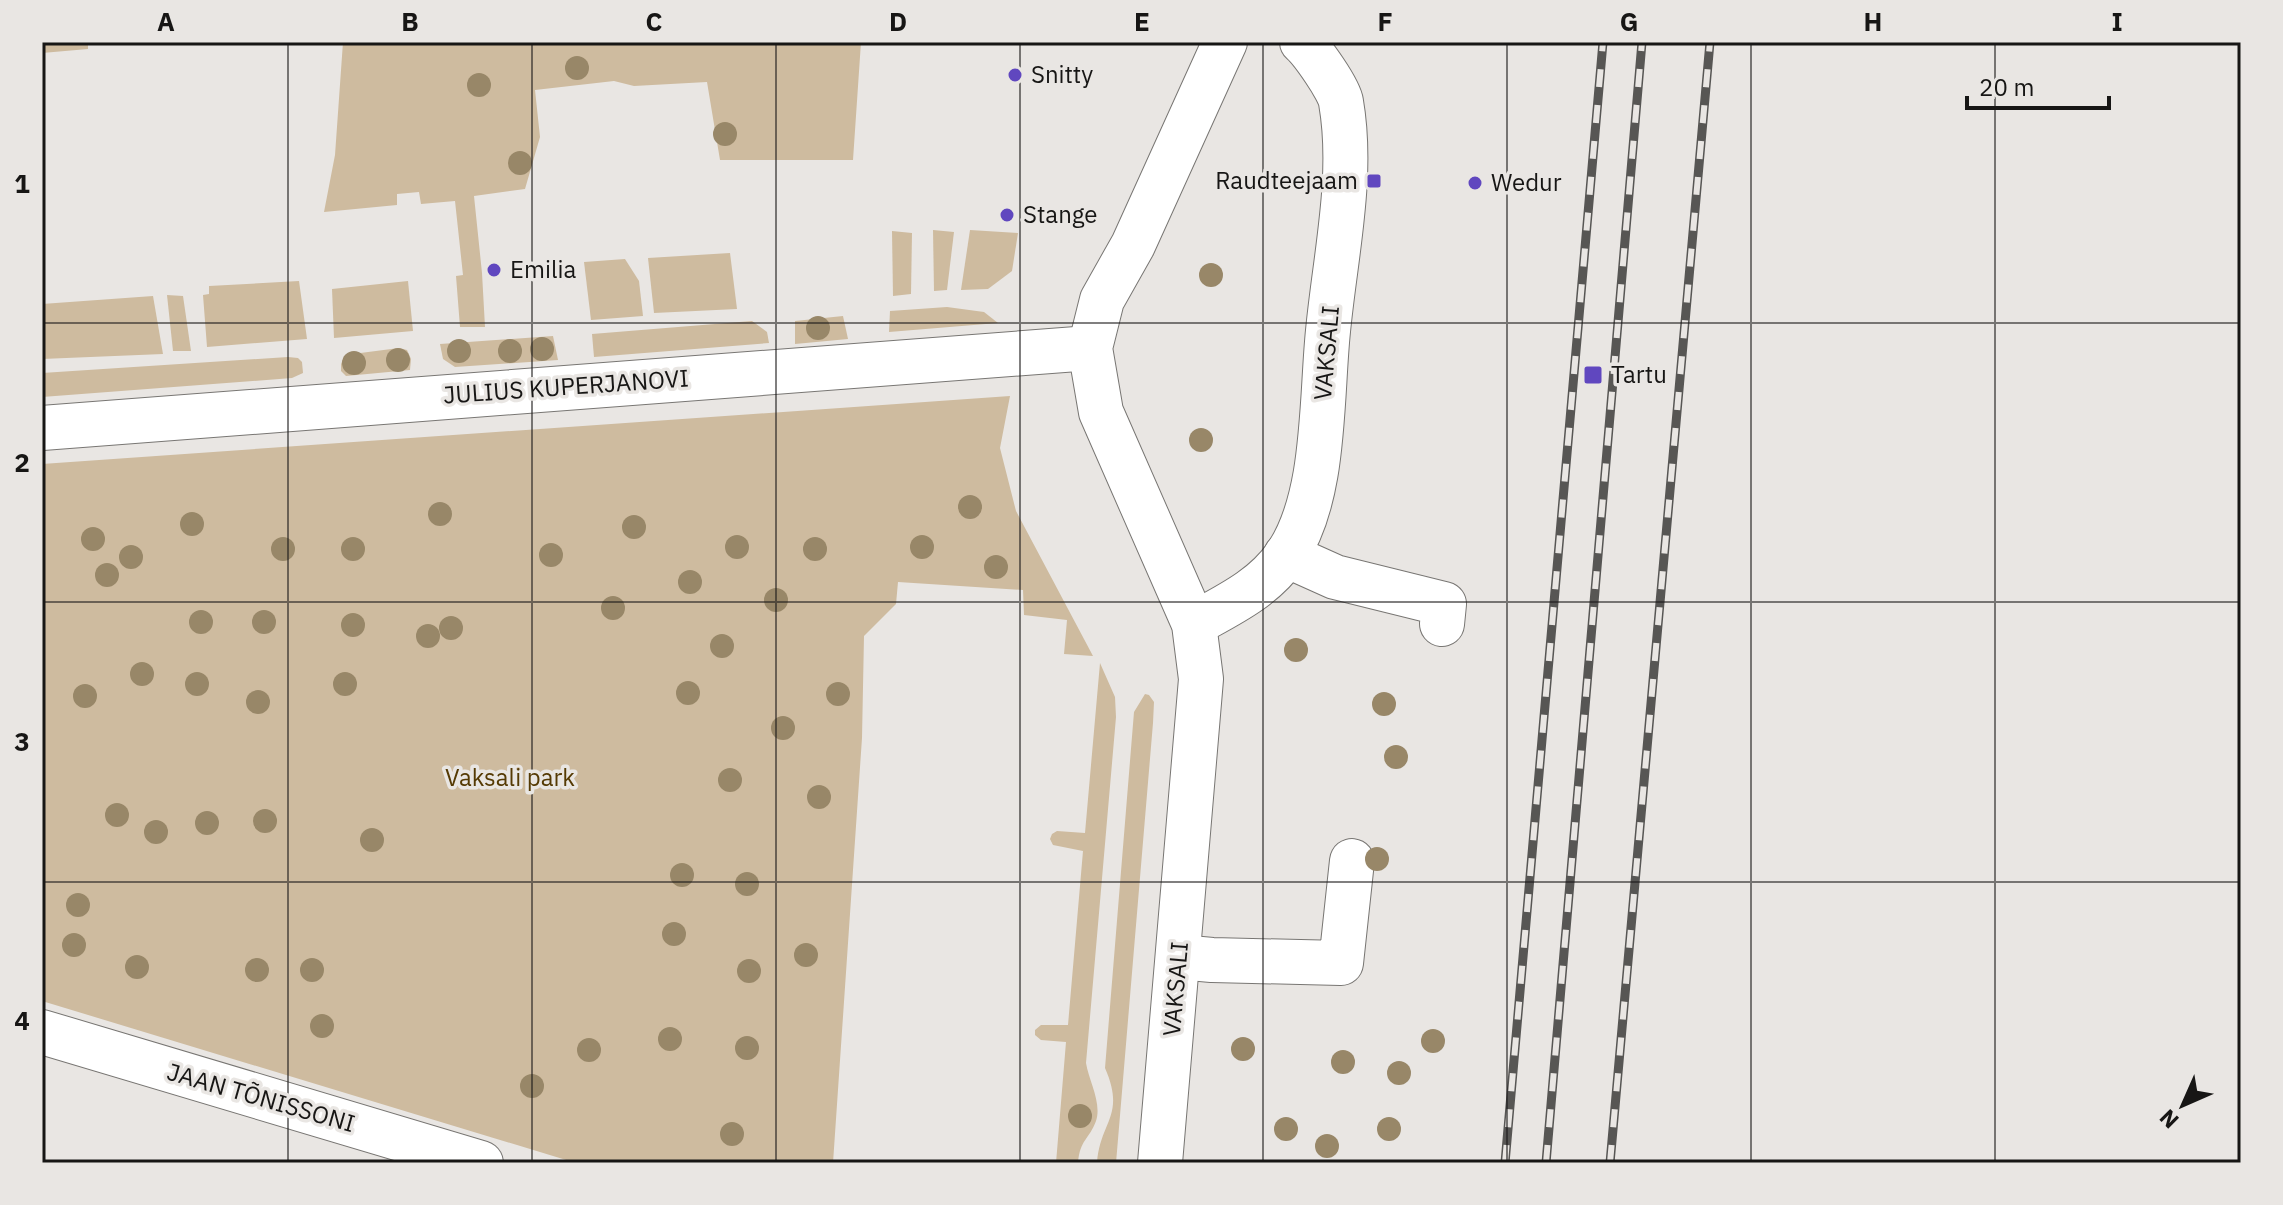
<svg xmlns="http://www.w3.org/2000/svg" width="2283" height="1205" viewBox="0 0 2283 1205" font-family="'IBM Plex Sans',sans-serif">
	<style>
		.green { fill: #cebb9f }
		.lines { fill: none; stroke-linecap: round; stroke-linejoin: round }
		.minor-casing { stroke: #787673; stroke-width: 46 }
		.minor { stroke: #fff; stroke-width: 44 }
		.rail-casing { stroke: #575654; stroke-width: 9 }
		.rail { stroke: #e9e6e3; stroke-width: 6; stroke-dasharray: 18; stroke-linecap: butt }
		.tree { fill: #988768 }
		.grid { fill: none; stroke: #171615; stroke-width: 2; stroke-opacity: 0.55 }
		.poi-dot { fill: #6047bf; stroke: #e9e6e3; stroke-width: 3 }
		.labels { text-anchor: middle; stroke-width: 7; stroke-linejoin: round; paint-order: stroke }
		.poi-label { font-size: 24px; fill: #171615; stroke: #e9e6e3; text-anchor: start }
		.street-label { font-size: 24px; fill: #171615; stroke: #e9e6e3 }
		.park-label { font-size: 24px; fill: #553a04; stroke: #e9e6e3 }
		.neatline { fill: none; stroke: #171615; stroke-width: 3 }
		.grid-label { font-size: 26px; text-anchor: middle; font-weight: bold; fill: #171615 }
	</style>
	<rect width="100%" height="100%" fill="#e9e6e3"/>
	<g class="green">
		<polygon points="42,42 88,42 88,49 42,53"/>
		<polygon points="343,42 861,42 853,160 720,160 707,82 634,86 614,81 535,90 540,137 525,189 474,196 482,273 485,327 460,327 456,276 463,275 455,201 421,204 419,192 397,194 397,205 324,212 335,155"/>
		<polygon points="933,230 954,232 947,290 934,291"/>
		<polygon points="970,230 1018,233 1012,271 988,289 961,290"/>
		<polygon points="892,231 912,233 911,294 893,296"/>
		<polygon points="730,253 737,309 654,313 648,258"/>
		<polygon points="625,259 639,281 643,316 591,320 584,262"/>
		<polygon points="299,281 307,339 207,347 203,295 209,294 209,286"/>
		<polygon points="408,281 413,331 334,338 332,289"/>
		<polygon points="167,295 183,296 191,351 173,351"/>
		<polygon points="153,296 163,354 42,359 42,304"/>
		<polygon points="947,307 984,312 998,323 889,332 890,311"/>
		<polygon points="843,316 848,339 795,344 795,321"/>
		<polygon points="752,321 767,332 769,343 594,357 592,334"/>
		<polygon points="553,336 558,360 455,367 443,359 440,344"/>
		<polygon points="399,348 407,350 411,359 410,370 346,376 341,371 341,364 345,355"/>
		<polygon points="288,357 298,358 302,362 303,373 292,378 42,397 42,373"/>
		<polygon points="1010,396 1000,448 1016,511 1093,656 1064,654 1067,620 1024,615 1023,590 898,582 896,604 864,636 862,738 833,1163 576,1163 42,1001 42,464"/>
		<path d="M1100 663 1115 697 1116 717 1086 1063C1089 1081 1102 1103 1096 1121 1089 1140 1080 1139 1078 1163H1056L1066 1042 1041 1040 1035 1035V1030L1041 1025H1068L1083 851 1053 845 1050 839 1052 834 1057 831 1085 833Z"/>
		<path d="M1145 694 1149 695 1154 702 1153 723 1116 1163H1097C1100 1121 1126 1116 1105 1068L1134 712Z"/>
	</g>
	<g class="lines">
		<g class="minor-casing">
			<g id="minor">
				<polyline points="42,428 1090,348"/>
				<polyline points="1286,555 1335,577 1444,604 1442,624"/>
				<path d="M1194 624C1228 605 1263 589 1286 556 1326 498 1321 399 1328 331 1335 257 1354 177 1341 102 1339 89 1312 51 1302 42"/>
				<polyline points="1179,957 1212,960 1341,963 1352,861"/>
				<polyline points="42,1032 481,1163"/>
				<polyline points="1160,1163 1201,679 1194,624 1101,412 1090,348 1102,300 1133,245 1225,42"/>
			</g>
		</g>
		<use href="#minor" class="minor"/>
		<g class="rail-casing">
			<g id="rail">
				<polyline points="1505,1163 1603,42"/>
				<polyline points="1546,1163 1642,42"/>
				<polyline points="1610,1163 1710,42"/>
			</g>
		</g>
		<use href="#rail" class="rail"/>
	</g>
	<g class="tree">
		<circle cx="577" cy="68" r="12"/>
		<circle cx="479" cy="85" r="12"/>
		<circle cx="725" cy="134" r="12"/>
		<circle cx="520" cy="163" r="12"/>
		<circle cx="1211" cy="275" r="12"/>
		<circle cx="818" cy="328" r="12"/>
		<circle cx="542" cy="349" r="12"/>
		<circle cx="459" cy="351" r="12"/>
		<circle cx="510" cy="351" r="12"/>
		<circle cx="398" cy="360" r="12"/>
		<circle cx="354" cy="363" r="12"/>
		<circle cx="1201" cy="440" r="12"/>
		<circle cx="970" cy="507" r="12"/>
		<circle cx="440" cy="514" r="12"/>
		<circle cx="192" cy="524" r="12"/>
		<circle cx="634" cy="527" r="12"/>
		<circle cx="93" cy="539" r="12"/>
		<circle cx="737" cy="547" r="12"/>
		<circle cx="922" cy="547" r="12"/>
		<circle cx="283" cy="549" r="12"/>
		<circle cx="353" cy="549" r="12"/>
		<circle cx="815" cy="549" r="12"/>
		<circle cx="551" cy="555" r="12"/>
		<circle cx="131" cy="557" r="12"/>
		<circle cx="996" cy="567" r="12"/>
		<circle cx="107" cy="575" r="12"/>
		<circle cx="690" cy="582" r="12"/>
		<circle cx="776" cy="600" r="12"/>
		<circle cx="613" cy="608" r="12"/>
		<circle cx="201" cy="622" r="12"/>
		<circle cx="264" cy="622" r="12"/>
		<circle cx="353" cy="625" r="12"/>
		<circle cx="451" cy="628" r="12"/>
		<circle cx="428" cy="636" r="12"/>
		<circle cx="722" cy="646" r="12"/>
		<circle cx="1296" cy="650" r="12"/>
		<circle cx="142" cy="674" r="12"/>
		<circle cx="197" cy="684" r="12"/>
		<circle cx="345" cy="684" r="12"/>
		<circle cx="688" cy="693" r="12"/>
		<circle cx="838" cy="694" r="12"/>
		<circle cx="85" cy="696" r="12"/>
		<circle cx="258" cy="702" r="12"/>
		<circle cx="1384" cy="704" r="12"/>
		<circle cx="783" cy="728" r="12"/>
		<circle cx="1396" cy="757" r="12"/>
		<circle cx="730" cy="780" r="12"/>
		<circle cx="819" cy="797" r="12"/>
		<circle cx="117" cy="815" r="12"/>
		<circle cx="265" cy="821" r="12"/>
		<circle cx="207" cy="823" r="12"/>
		<circle cx="156" cy="832" r="12"/>
		<circle cx="372" cy="840" r="12"/>
		<circle cx="1377" cy="859" r="12"/>
		<circle cx="682" cy="875" r="12"/>
		<circle cx="747" cy="884" r="12"/>
		<circle cx="78" cy="905" r="12"/>
		<circle cx="674" cy="934" r="12"/>
		<circle cx="74" cy="945" r="12"/>
		<circle cx="806" cy="955" r="12"/>
		<circle cx="137" cy="967" r="12"/>
		<circle cx="257" cy="970" r="12"/>
		<circle cx="312" cy="970" r="12"/>
		<circle cx="749" cy="971" r="12"/>
		<circle cx="322" cy="1026" r="12"/>
		<circle cx="670" cy="1039" r="12"/>
		<circle cx="1433" cy="1041" r="12"/>
		<circle cx="747" cy="1048" r="12"/>
		<circle cx="1243" cy="1049" r="12"/>
		<circle cx="589" cy="1050" r="12"/>
		<circle cx="1343" cy="1062" r="12"/>
		<circle cx="1399" cy="1073" r="12"/>
		<circle cx="532" cy="1086" r="12"/>
		<circle cx="1080" cy="1116" r="12"/>
		<circle cx="1286" cy="1129" r="12"/>
		<circle cx="1389" cy="1129" r="12"/>
		<circle cx="732" cy="1134" r="12"/>
		<circle cx="1327" cy="1146" r="12"/>
	</g>
	<path class="grid" d="M288 42V1163M532 42V1163M776 42V1163M1020 42V1163M1263 42V1163M1507 42V1163M1751 42V1163M1995 42V1163M42 323H2241M42 602H2241M42 882H2241"/>
	<g class="poi-dot">
		<circle cx="1015" cy="75" r="8"/>
		<rect x="1366" y="173" width="16" height="16" rx="4"/>
		<circle cx="1475" cy="183" r="8"/>
		<circle cx="1007" cy="215" r="8"/>
		<circle cx="494" cy="270" r="8"/>
		<rect x="1583" y="365" width="20" height="20" rx="4"/>
	</g>
	<g class="labels">
		<g class="poi-label">
			<text x="1031" y="83">Snitty</text>
			<text x="1358" y="189" text-anchor="end">Raudteejaam</text>
			<text x="1491" y="191">Wedur</text>
			<text x="1023" y="223">Stange</text>
			<text x="510" y="278">Emilia</text>
			<text x="1611" y="383">Tartu</text>
		</g>
		<g class="street-label">
			<text transform="translate(1327 353) rotate(-85)" y="8">VAKSALI</text>
			<text transform="translate(566 387) rotate(-4)" y="8">JULIUS KUPERJANOVI</text>
			<text transform="translate(1176 989) rotate(-85)" y="8">VAKSALI</text>
			<text transform="translate(261 1098) rotate(16)" y="8">JAAN TÕNISSONI</text>
		</g>
		<g class="park-label">
			<text x="510" y="786">Vaksali park</text>
		</g>
	</g>
	<rect width="2283" height="1205" fill="none" stroke="#e9e6e3" stroke-width="88"/>
	<g transform="translate(2183 1105) rotate(225)" stroke="#e9e6e3" stroke-width="6" paint-order="stroke">
	<path d="M0-6L14 30L0 20L-14 30Z" fill="#171615"/>
	<text y="-12" font-size="22" font-weight="bold" text-anchor="middle" fill="#171615">N</text>
	</g>
	<path d="M1967 96v12h142v-12" fill="none" stroke="#171615" stroke-width="4"/>
	<text x="1979" y="96" font-size="24" fill="#171615" stroke="#e9e6e3" stroke-width="6" paint-order="stroke">20 m</text>
	<rect x="44" y="44" width="2195" height="1117" class="neatline"/>
	<g class="grid-label">
		<text x="166" y="31">A</text>
		<text x="410" y="31">B</text>
		<text x="654" y="31">C</text>
		<text x="898" y="31">D</text>
		<text x="1142" y="31">E</text>
		<text x="1385" y="31">F</text>
		<text x="1629" y="31">G</text>
		<text x="1873" y="31">H</text>
		<text x="2117" y="31">I</text>
		<text x="22" y="193">1</text>
		<text x="22" y="472">2</text>
		<text x="22" y="751">3</text>
		<text x="22" y="1030">4</text>
	</g>
</svg>
